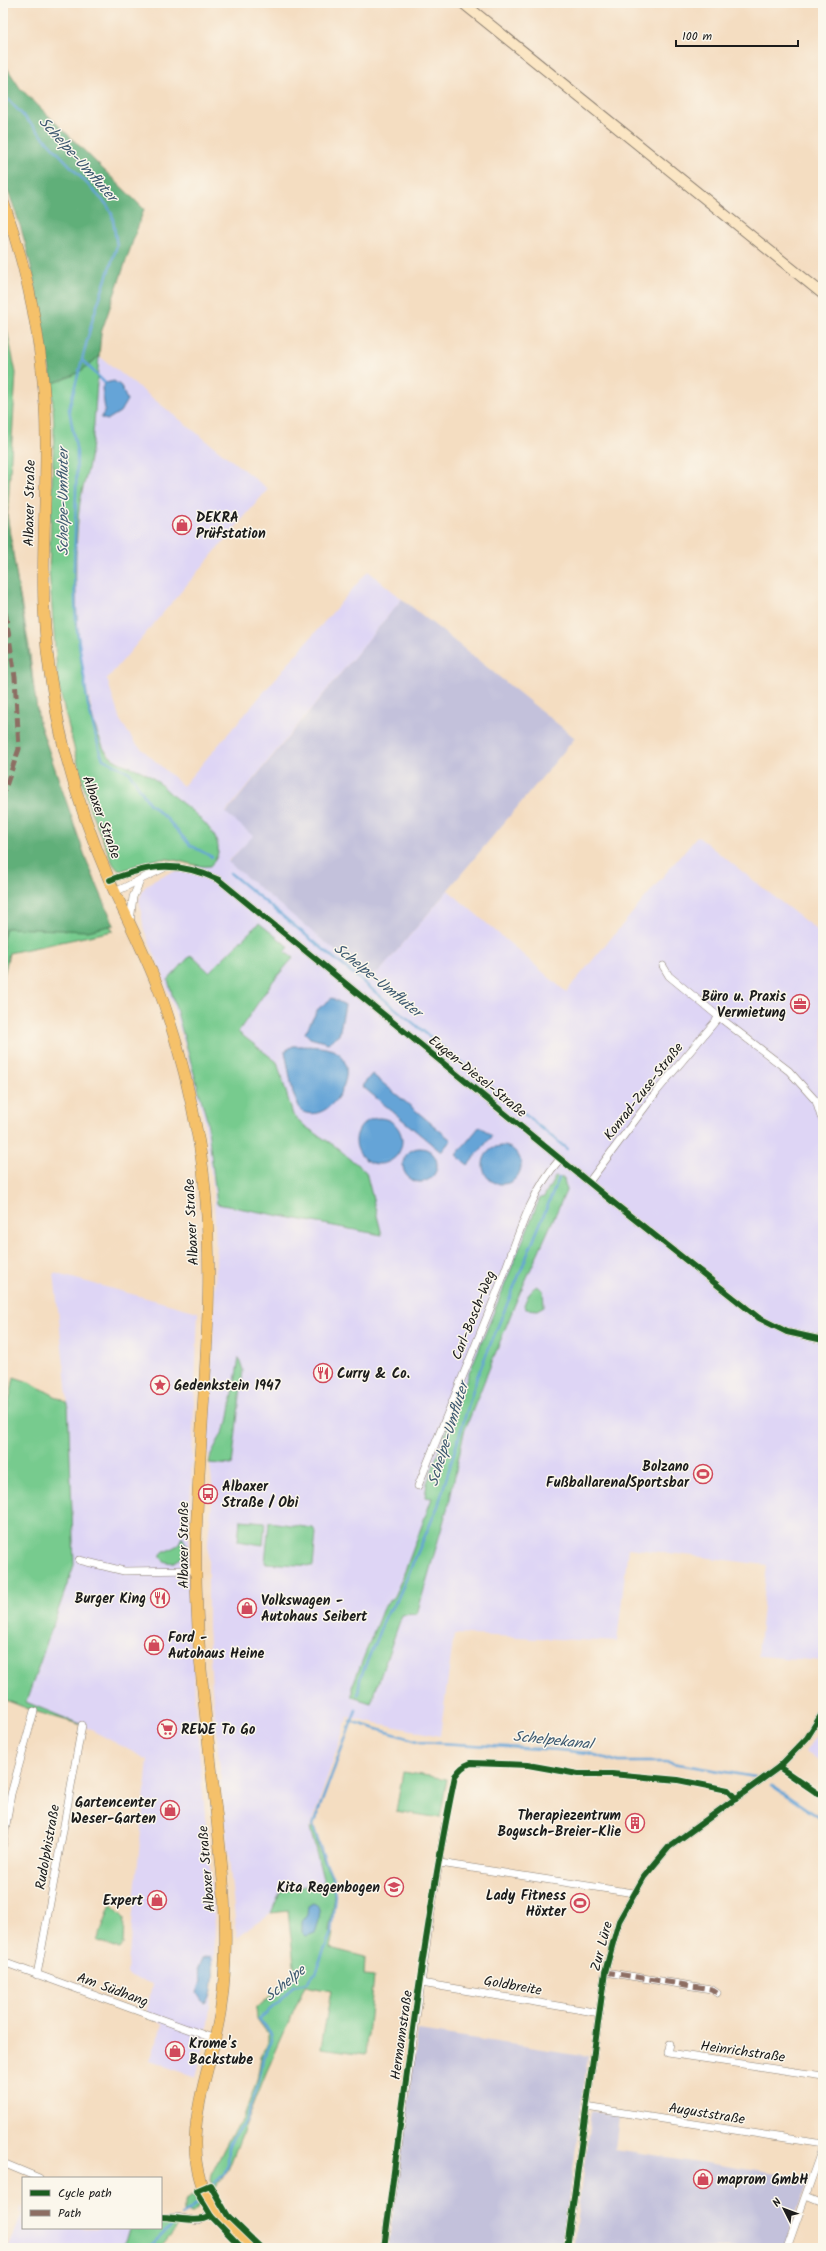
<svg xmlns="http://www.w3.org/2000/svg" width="826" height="2251" viewBox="0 0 826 2251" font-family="Kalam,sans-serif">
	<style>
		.built { fill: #ded5f5 }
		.industrial { fill: #c3c1db }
		.green { fill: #77cb8e; stroke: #4a7455 }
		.forest { fill: #61af79; stroke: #3e664a }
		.water { fill: #65a4d7; stroke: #40607a }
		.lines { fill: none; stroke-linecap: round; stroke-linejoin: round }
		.stream { stroke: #65a4d7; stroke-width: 2.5 }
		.street-casing { stroke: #887c6e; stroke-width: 8 }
		.secondary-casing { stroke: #887c6e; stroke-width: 12 }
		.primary-casing { stroke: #887c6e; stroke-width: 12 }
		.street { stroke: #fff; stroke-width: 7 }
		.secondary { stroke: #fbe6c4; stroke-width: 10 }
		.primary { stroke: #f5c16b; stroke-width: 11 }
		.quiet { stroke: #8d6e63; stroke-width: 5; stroke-dasharray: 10 5; stroke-linecap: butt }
		.cycleway-casing { stroke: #fbf7ec; stroke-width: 8 }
		.cycleway { stroke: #1b5e20; stroke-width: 6 }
		.labels { text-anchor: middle; stroke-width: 3; stroke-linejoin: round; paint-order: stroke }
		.street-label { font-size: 14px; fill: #1c1c1c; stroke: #fbf7ec }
		.poi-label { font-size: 14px; font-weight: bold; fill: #1c1c1c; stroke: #fbf7ec; text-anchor: start }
		.water-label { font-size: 15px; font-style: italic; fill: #3d5970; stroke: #fbf7ec }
	</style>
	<rect width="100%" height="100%" fill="#fbf7ec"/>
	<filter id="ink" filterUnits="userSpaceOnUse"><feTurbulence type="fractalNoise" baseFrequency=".025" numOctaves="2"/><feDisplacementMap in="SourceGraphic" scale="8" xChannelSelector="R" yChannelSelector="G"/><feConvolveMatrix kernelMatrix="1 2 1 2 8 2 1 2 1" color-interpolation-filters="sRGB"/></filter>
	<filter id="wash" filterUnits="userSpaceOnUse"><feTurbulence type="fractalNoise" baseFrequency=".012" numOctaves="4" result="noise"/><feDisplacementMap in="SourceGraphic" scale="16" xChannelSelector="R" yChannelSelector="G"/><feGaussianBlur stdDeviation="0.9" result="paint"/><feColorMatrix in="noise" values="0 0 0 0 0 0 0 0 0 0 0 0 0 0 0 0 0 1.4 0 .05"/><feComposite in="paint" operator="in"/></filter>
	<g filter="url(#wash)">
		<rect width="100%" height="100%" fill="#f4ddc1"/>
		<g class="built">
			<polygon points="99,356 268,489 107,679 120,720 135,743 183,786 368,571 402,599 226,812 254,836 228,861 380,971 448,890 566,992 697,836 823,935 823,1661 758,1656 767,1565 628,1548 617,1642 454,1634 440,1736 348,1717 310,1828 324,1883 281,1890 271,1913 237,1937 213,1702 208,1627 208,1540 213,1490 207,1445 213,1345 216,1256 214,1198 204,1120 185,1047 163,975 144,930 139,900 144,888 155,879 170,873 214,862 146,773 129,768 113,758 104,749 95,727 82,664 77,618 76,557 80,502 90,460"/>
			<polygon points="54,1273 198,1312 189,1536 190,1617 188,1637 194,1662 195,1703 215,1925 214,1976 206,2038 196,2077 150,2061 163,2023 146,2016 152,1984 127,1974 148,1760 82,1725 26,1702 74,1565 68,1403"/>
			<polygon points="823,1725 823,1762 805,1752"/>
			<polygon points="22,2206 23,2228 130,2228 121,2248 8,2248 22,2213 19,2212"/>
		</g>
		<g class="industrial">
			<polygon points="402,599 575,738 380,971 366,976 228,862 253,836 226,813"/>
			<polygon points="418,2030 588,2056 563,2248 388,2248"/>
			<polygon points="591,2111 619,2116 615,2149 808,2179 784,2248 573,2248"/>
		</g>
		<g class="green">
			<polygon points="3,311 16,373 7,524 29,646 39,733 102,912 113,931 9,953 3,980"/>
			<path d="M99 356C96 390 95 425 90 458 88 473 82 488 80 502 71 568 75 687 103 747 111 764 131 765 145 773 155 778 165 789 173 796 190 810 237 841 210 866 197 868 181 860 167 859 152 858 136 866 122 871L118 870 113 864 89 807 58 684 49 571 54 430 52 383C72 378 84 370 99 356Z"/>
			<polygon points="259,923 289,947 285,952 293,958 273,981 238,1032 277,1062 293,1115 306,1127 335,1146 366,1172 382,1235 217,1204 207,1120 168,980 191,955 209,972"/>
			<polygon points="555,1177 564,1178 566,1191 515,1304 464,1432 450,1499 417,1614 402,1615 371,1703 352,1697 352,1687 383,1608 394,1596 402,1579 432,1498 425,1497 427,1483 453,1413 540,1198 544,1197"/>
			<path d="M537 1286 543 1290 544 1306 537 1310 526 1309 524 1305C527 1298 529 1290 537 1286Z"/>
			<polygon points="239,1358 243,1370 232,1465 209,1463 211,1454 228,1422"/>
			<polygon points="14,1377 29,1382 68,1403 74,1565 26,1702 82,1725 34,1711 3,1699 3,1431"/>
			<polygon points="240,1520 265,1522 263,1545 238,1541"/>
			<polygon points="269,1522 313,1528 316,1532 313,1566 265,1563"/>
			<path d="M182 1537 188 1548C184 1558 170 1569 161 1558V1554L178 1545Z"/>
			<polygon points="403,1772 447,1779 440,1818 396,1811"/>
			<polygon points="310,1828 314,1828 318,1848 331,1877 334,1894 329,1931 333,1933 330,1948 365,1957 364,1976 374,1977 366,2054 321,2048 331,1991 305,1986 266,2073 228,2170 214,2190 210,2180 211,2175 232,2133 243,2119 257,2080 261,2056 268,2043 268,2034 257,2019 256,2009 295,1973 288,1911 271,1913 281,1890 324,1883"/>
			<polygon points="111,1905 124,1918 123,1945 120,1949 97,1941"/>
			<polygon points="191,2196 194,2196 199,2206 192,2213 184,2212 184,2201"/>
			<polygon points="161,2223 181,2223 162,2246 157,2248 121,2248 130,2228 161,2228"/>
		</g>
		<g class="forest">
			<path d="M3 62 20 88 144 209 101 333 99 356C84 370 72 378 52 383 40 315 32 244 3 180Z"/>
			<polygon points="3,488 39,722 86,859 114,925 88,931 6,928 3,939"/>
		</g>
		<g class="water">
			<polygon points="114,381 121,386 127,400 120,412 107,420 101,418 105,410 102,388 105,383"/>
			<polygon points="332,998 345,1005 339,1035 328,1043 310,1038 305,1033 318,1009"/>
			<path d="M293 1046C305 1046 319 1046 330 1049 367 1059 334 1128 301 1111L293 1093 285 1051Z"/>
			<polygon points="372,1074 451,1140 441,1152 362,1086"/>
			<circle cx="379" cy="1141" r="23"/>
			<polygon points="480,1126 492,1136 468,1165 456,1155"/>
			<circle cx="502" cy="1165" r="19"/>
			<circle cx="420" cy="1165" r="17"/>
			<path d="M313 1903 317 1905C322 1914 318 1924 315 1933L306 1936 302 1932V1922L307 1915 308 1906Z"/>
			<path d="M209 1956 212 1958C214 1969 215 1995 206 2003L202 2001 197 1993 201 1981 198 1968 202 1958Z"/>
		</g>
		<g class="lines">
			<g class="stream">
				<polyline points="3,94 107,205 112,214 117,246 93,318 69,409 77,453 74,571 76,623 88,705 100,752 103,759 129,772 149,803 167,819 190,845 212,857"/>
				<polyline points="82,360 105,383"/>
				<polyline points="230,873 567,1149"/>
				<polyline points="358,1695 360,1679 386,1615 397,1600 438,1506 477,1377 559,1178"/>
				<polyline points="350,1721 421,1742 559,1750 588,1753 619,1762 666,1762 755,1777"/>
				<polyline points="771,1785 823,1820"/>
				<polyline points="207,2191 224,2174 228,2164 229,2146 234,2135 246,2121 259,2082 263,2058 272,2041 271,2034 259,2019 279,2002 293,1986 307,1983 315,1973 331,1933 335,1895 332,1877 322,1853 313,1825 356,1710"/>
				<polyline points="182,2216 204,2195"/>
				<polyline points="148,2248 178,2220"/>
			</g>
		</g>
	</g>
	<g filter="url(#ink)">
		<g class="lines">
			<g class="street-casing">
				<g id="street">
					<path d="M110 880C151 864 178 861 219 880L619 1207 759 1318 787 1332 823 1340"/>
					<polyline points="115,892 164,868"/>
					<polyline points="130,922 133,897 141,879"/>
					<polyline points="719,1017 789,1071 816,1101 821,1117"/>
					<polyline points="589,1182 657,1091 719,1017 669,976 663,966"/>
					<path d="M418 1486C444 1421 471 1357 497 1292 515 1247 527 1196 560 1159"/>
					<polyline points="79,1560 124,1571 197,1570"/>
					<polyline points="3,1844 11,1794 34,1711"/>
					<polyline points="440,1863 634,1893"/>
					<polyline points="3,1962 215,2039"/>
					<polyline points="605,1972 711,1989 717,1993"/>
					<polyline points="37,1975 82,1725"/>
					<polyline points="421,1983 600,2013"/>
					<polyline points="670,2044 668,2053 823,2076"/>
					<polyline points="586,2107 823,2144"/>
					<polyline points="3,2163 39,2178"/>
					<polyline points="806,2196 823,2203"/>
					<polyline points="161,2217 176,2217 199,2221 216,2212"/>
					<polyline points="384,2248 430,1919 445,1825"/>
					<polyline points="567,2248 605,1972 619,1921 644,1877 669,1847 779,1767 807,1738 823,1712"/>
					<polyline points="787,2248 823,2146"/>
				</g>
			</g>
			<g class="secondary-casing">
				<polyline id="secondary" points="463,3 823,294"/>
			</g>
			<g class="primary-casing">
				<path id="primary" d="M3 201C27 268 41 337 45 407 49 474 41 541 44 608 45 636 48 665 53 692 63 758 84 822 111 884 127 919 145 953 159 990 177 1039 190 1091 199 1143 221 1275 199 1411 196 1543 194 1649 211 1754 221 1859 226 1908 228 1958 221 2007 212 2075 171 2147 215 2211 225 2225 240 2236 253 2248"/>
			</g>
			<use href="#street" class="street"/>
			<use href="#secondary" class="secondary"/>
			<use href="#primary" class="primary"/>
			<g class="quiet">
				<polyline points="3,598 15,677 19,749 3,794"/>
				<polyline points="605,1972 711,1989 717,1993"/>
			</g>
			<g class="cycleway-casing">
				<g id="cycleway">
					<path d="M110 880C151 864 178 861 219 880L619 1207 759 1318 787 1332 823 1340"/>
					<polyline points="779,1767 823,1797"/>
					<path d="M161 2217C176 2217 199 2224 211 2216"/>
					<polyline points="242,2248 211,2216 196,2191 210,2185 228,2216 261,2248"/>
					<path d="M384 2248C405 2091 423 1931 455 1776 460 1769 463 1766 471 1763L528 1765 578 1774H612L678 1780 728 1790 736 1799"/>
					<polyline points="567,2248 605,1972 619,1921 644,1877 669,1847 779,1767 807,1738 823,1712"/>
				</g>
			</g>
			<use href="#cycleway" class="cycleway"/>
		</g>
	</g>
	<defs>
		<g id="shop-ring" transform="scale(1)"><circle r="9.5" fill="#fbf7ec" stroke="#d1495b" stroke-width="1.5"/><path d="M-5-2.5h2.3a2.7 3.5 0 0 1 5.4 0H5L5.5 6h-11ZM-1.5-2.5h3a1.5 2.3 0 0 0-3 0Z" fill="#d1495b"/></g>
		<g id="office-ring" transform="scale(1)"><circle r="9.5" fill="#fbf7ec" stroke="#d1495b" stroke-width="1.5"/><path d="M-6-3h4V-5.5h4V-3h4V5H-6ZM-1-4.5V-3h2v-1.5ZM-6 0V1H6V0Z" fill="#d1495b"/></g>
		<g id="restaurant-ring" transform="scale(1)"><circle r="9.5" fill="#fbf7ec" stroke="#d1495b" stroke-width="1.5"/><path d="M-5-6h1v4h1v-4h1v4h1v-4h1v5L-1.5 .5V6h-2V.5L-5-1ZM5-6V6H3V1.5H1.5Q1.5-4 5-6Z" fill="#d1495b"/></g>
		<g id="sight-ring" transform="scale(1)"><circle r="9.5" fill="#fbf7ec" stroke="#d1495b" stroke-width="1.5"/><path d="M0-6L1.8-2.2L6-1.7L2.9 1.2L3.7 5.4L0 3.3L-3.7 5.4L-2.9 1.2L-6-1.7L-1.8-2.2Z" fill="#d1495b"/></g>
		<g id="stadium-ring" transform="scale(1)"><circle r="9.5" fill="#fbf7ec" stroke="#d1495b" stroke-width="1.5"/><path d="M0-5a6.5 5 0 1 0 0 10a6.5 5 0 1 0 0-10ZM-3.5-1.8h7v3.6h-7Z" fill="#d1495b"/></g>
		<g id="bus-ring" transform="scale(1)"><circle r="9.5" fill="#fbf7ec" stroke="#d1495b" stroke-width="1.5"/><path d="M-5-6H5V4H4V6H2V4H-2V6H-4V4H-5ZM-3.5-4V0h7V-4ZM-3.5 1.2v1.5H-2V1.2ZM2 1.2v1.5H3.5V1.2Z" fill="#d1495b"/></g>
		<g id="supermarket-ring" transform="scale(1)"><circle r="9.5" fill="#fbf7ec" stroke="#d1495b" stroke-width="1.5"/><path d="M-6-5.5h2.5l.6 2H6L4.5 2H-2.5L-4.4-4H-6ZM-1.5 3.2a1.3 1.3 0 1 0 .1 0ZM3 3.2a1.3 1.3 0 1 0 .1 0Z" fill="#d1495b"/></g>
		<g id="building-ring" transform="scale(1)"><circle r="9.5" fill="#fbf7ec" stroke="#d1495b" stroke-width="1.5"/><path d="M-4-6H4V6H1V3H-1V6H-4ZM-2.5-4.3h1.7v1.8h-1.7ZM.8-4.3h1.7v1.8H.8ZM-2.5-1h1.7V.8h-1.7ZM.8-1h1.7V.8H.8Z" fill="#d1495b"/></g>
		<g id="school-ring" transform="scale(1)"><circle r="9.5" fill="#fbf7ec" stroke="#d1495b" stroke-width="1.5"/><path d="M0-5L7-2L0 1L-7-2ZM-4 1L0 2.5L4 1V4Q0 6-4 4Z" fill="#d1495b"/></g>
	</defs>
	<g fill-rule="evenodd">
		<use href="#shop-ring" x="182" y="525"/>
		<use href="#office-ring" x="800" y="1004"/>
		<use href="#restaurant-ring" x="323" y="1373"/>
		<use href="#sight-ring" x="160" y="1385"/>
		<use href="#stadium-ring" x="703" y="1474"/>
		<use href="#bus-ring" x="208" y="1494"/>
		<use href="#restaurant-ring" x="160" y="1598"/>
		<use href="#shop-ring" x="247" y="1608"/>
		<use href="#shop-ring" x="154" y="1645"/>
		<use href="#supermarket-ring" x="167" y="1729"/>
		<use href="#shop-ring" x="170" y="1810"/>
		<use href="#building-ring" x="635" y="1823"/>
		<use href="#school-ring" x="394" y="1887"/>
		<use href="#shop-ring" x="157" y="1900"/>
		<use href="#stadium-ring" x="580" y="1903"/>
		<use href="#shop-ring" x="175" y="2051"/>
		<use href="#shop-ring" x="703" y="2179"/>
	</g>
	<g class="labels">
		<g class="street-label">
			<text transform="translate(29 503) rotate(-89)" y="5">Albaxer Straße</text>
			<text transform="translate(102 817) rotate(70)" y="5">Albaxer Straße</text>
			<text transform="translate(478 1076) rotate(39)" y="5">Eugen-Diesel-Straße</text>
			<text transform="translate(643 1091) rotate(-52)" y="5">Konrad-Zuse-Straße</text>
			<text transform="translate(191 1222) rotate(-93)" y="5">Albaxer Straße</text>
			<text transform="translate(473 1315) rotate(-68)" y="5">Carl-Bosch-Weg</text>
			<text transform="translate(183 1545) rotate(-90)" y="5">Albaxer Straße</text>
			<text transform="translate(47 1847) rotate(-80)" y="5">Rudolphistraße</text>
			<text transform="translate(206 1869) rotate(-95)" y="5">Albaxer Straße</text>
			<text transform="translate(601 1946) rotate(-75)" y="5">Zur Lüre</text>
			<text transform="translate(513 1985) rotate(10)" y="5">Goldbreite</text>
			<text transform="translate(113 1989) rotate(20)" y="5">Am Südhang</text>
			<text transform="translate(401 2035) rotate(-82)" y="5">Hermannstraße</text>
			<text transform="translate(743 2051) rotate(8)" y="5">Heinrichstraße</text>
			<text transform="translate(707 2113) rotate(9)" y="5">Auguststraße</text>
		</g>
		<g class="poi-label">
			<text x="196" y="522">DEKRA<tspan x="196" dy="16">Prüfstation</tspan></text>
			<text x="786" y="1001" text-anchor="end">Büro u. Praxis<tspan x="786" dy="16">Vermietung</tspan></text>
			<text x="337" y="1378">Curry &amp; Co.</text>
			<text x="174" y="1390">Gedenkstein 1947</text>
			<text x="689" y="1471" text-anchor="end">Bolzano<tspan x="689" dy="16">Fußballarena/Sportsbar</tspan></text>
			<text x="222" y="1491">Albaxer<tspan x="222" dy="16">Straße / Obi</tspan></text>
			<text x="146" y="1603" text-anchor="end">Burger King</text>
			<text x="261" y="1605">Volkswagen -<tspan x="261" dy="16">Autohaus Seibert</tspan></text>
			<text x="168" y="1642">Ford -<tspan x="168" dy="16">Autohaus Heine</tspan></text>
			<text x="181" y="1734">REWE To Go</text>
			<text x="156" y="1807" text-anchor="end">Gartencenter<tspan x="156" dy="16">Weser-Garten</tspan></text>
			<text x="621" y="1820" text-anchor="end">Therapiezentrum<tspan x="621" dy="16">Bogusch-Breier-Klie</tspan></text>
			<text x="380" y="1892" text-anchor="end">Kita Regenbogen</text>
			<text x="566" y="1900" text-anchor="end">Lady Fitness<tspan x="566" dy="16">Höxter</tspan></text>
			<text x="143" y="1905" text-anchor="end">Expert</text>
			<text x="189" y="2048">Krome's<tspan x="189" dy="16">Backstube</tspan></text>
			<text x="717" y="2184">maprom GmbH</text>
		</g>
		<g class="water-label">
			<text transform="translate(78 159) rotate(48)" y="5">Schelpe-Umfluter</text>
			<text transform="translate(63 502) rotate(-90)" y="5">Schelpe-Umfluter</text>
			<text transform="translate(378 980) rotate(39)" y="5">Schelpe-Umfluter</text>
			<text transform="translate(448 1434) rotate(-73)" y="5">Schelpe-Umfluter</text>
			<text transform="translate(553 1740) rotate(6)" y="5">Schelpekanal</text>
			<text transform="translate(285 1983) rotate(-39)" y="5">Schelpe</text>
		</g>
	</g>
	<rect width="826" height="2251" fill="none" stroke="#fbf7ec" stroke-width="16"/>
	<rect x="22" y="2177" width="140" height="52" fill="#fbf7ec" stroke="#a29f99"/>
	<rect x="30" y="2190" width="20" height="6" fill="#1b5e20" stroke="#a29f99"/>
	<text x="58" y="2197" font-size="12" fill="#1c1c1c">Cycle path</text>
	<rect x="30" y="2210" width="20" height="6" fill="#8d6e63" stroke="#a29f99"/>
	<text x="58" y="2217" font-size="12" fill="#1c1c1c">Path</text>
	<g transform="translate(784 2209) rotate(312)" stroke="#fbf7ec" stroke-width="3" paint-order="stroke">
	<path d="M0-3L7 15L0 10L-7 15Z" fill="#1c1c1c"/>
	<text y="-6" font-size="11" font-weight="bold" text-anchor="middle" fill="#1c1c1c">N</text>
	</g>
	<path d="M676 40v6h122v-6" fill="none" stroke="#1c1c1c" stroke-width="2"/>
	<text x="682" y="40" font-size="12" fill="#1c1c1c" stroke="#fbf7ec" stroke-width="3" paint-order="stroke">100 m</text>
</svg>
